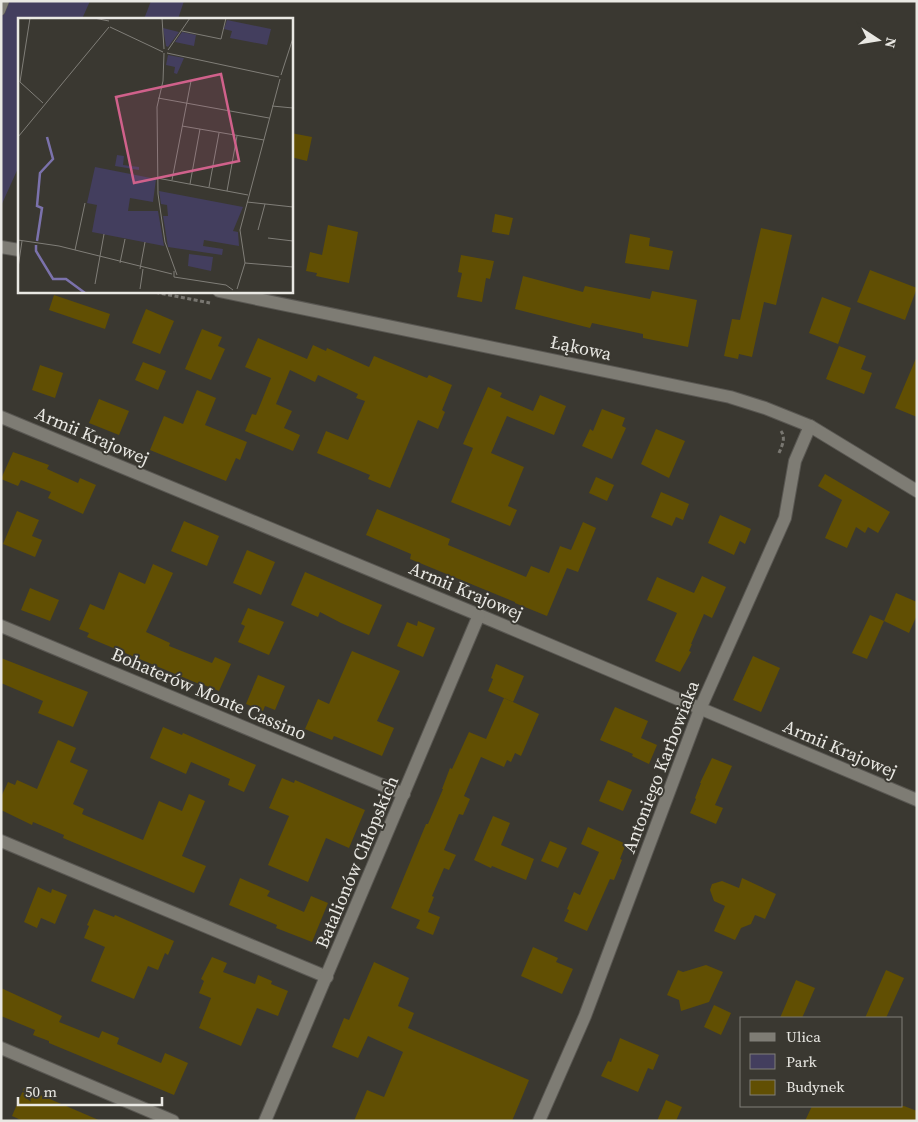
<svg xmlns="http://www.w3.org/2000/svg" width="918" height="1122" viewBox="0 0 918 1122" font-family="'Source Serif 4',serif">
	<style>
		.green { fill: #433e5e }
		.building { fill: #614f03 }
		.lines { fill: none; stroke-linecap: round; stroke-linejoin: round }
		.lane-casing { stroke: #595752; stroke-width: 9 }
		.street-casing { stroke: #595752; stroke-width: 14 }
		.path { stroke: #797771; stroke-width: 3; stroke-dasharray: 4 2.5; stroke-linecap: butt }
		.lane { stroke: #7e7c74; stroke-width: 8 }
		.street { stroke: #7e7c74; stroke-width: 12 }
		.labels { text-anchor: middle; stroke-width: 4; stroke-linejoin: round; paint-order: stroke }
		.street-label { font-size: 18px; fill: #e9e8e3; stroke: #3a3831 }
		.inset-river { fill: none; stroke: #7b72ac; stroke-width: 2.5 }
		.inset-road { fill: none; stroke: #807e78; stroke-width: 1 }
		.view { fill: #d0618b; fill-opacity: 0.15; stroke: #d0618b; stroke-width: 2.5 }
		.inset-edge { fill: none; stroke: #e9e8e3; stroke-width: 2.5 }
	</style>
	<rect width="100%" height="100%" fill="#3a3831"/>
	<g class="green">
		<polygon points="1,1 90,1 82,19 19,19 19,166 1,206"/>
		<polygon points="151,1 184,1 178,19 144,19"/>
	</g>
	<g class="building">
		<polygon points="291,133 312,137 307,161 291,157"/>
		<polygon points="495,214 513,218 509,235 492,232"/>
		<polygon points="328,225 358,232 349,283 316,276 317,273 306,271 310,252 322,255"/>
		<polygon points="761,228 792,235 776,305 764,302 752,357 739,354 738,359 724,356 732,319 740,320"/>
		<polygon points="630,234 650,238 649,246 673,251 669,270 625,263"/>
		<polygon points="461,255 494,261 490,279 486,278 482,302 457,297 462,273 458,272"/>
		<polygon points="870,270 917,288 905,320 857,302"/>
		<polygon points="523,276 583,292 585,286 650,299 652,291 697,300 688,347 643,338 643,334 592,323 590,328 515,309"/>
		<polygon points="54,295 110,314 105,329 49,310"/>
		<polygon points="822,297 851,308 838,344 809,333"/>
		<polygon points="146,309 174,321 160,354 132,343"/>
		<polygon points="202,329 222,337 218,346 225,349 211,380 185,369"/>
		<polygon points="258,338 307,359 313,345 326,351 327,348 369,367 374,356 427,378 429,375 452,385 442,410 445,412 438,429 418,420 390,488 368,479 370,475 317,453 326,431 348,440 365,401 356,398 358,394 318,375 315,382 290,370 276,404 292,411 284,428 300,435 293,451 245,431 252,414 256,415 271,378 245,367"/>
		<polygon points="839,346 866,356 861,369 872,373 864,394 826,379"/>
		<polygon points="917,356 917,417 895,408"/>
		<polygon points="143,362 166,371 158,390 135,380"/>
		<polygon points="40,365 63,373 55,398 32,390"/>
		<polygon points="488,387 502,393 500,397 533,411 540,395 566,406 554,435 507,416 491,453 524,467 508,506 517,510 510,526 451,502 473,448 463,444"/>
		<polygon points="197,390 216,398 205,425 247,442 240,460 236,458 226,481 150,450 164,416 183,424"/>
		<polygon points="99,399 129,411 119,435 89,423"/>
		<polygon points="602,409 625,418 622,426 626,428 612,459 582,446 590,429 593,431"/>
		<polygon points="656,429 685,441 669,478 641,464"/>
		<polygon points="13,452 49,465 47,469 78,483 80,478 96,485 83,514 48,498 51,492 21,480 18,486 1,479"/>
		<polygon points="825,474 890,512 878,533 868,527 865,533 856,527 847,548 825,538 842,500 818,486"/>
		<polygon points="596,477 614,485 607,501 589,493"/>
		<polygon points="661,492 689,504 683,520 676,517 672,526 651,517"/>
		<polygon points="377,509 450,539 448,545 526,577 531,566 549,573 560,546 571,550 583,522 596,528 578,572 567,568 547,616 515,603 515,602 410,559 411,554 366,535"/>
		<polygon points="17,511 39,520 32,536 42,540 35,557 3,544"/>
		<polygon points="720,515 751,529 745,544 740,541 734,555 708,543"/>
		<polygon points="184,521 219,536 207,566 171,551"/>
		<polygon points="247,550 275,562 261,595 233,583"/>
		<polygon points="153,564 173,573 146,632 170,643 169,646 212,663 215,657 231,664 219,691 204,685 204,686 87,637 89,633 79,629 90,604 104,610 119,572 145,584"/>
		<polygon points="305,572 382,605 369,635 341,623 320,612 318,617 291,605"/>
		<polygon points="702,576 726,587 712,618 704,614 691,644 692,644 689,651 691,652 680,672 655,661 677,613 647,600 657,577 694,593"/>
		<polygon points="30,588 59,600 50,621 21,610"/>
		<polygon points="896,593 917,602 917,615 909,633 884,621"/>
		<polygon points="248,608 284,622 269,655 238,642 245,626 241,624"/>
		<polygon points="870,615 884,621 867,659 852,653"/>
		<polygon points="418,621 435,628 423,657 397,646 407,622 417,626"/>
		<polygon points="352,651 400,671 377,721 394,728 382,756 334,736 332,740 305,729 318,699 329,704"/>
		<polygon points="753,656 780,668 761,712 733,700"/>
		<polygon points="1,658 88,692 73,727 38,713 43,701 1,683"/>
		<polygon points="496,664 524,676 513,702 488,691 493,679 491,678"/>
		<polygon points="258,675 285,686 275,710 265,706 263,711 246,704"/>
		<polygon points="504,698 539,714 521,756 515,753 511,762 507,760 504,767 481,757 464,796 470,799 463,815 459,814 444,850 456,855 449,870 444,868 432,896 434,897 428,912 440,917 433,935 416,928 420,920 391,908 426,824 428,824 443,789 442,789 450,768 452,769 469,732 486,739"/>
		<polygon points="615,707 648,721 641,738 657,745 649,764 632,756 633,754 600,740"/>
		<polygon points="163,727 182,735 183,733 256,765 244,792 228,785 230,779 191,762 186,774 150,758"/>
		<polygon points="58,740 76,748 70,762 88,770 73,804 84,809 82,814 143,840 159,801 182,811 189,794 205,801 182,856 206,866 194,893 63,838 64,835 33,822 32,825 1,810 1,797 8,782 15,785 17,780 37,789"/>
		<polygon points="712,758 732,766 715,805 723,808 716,824 690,813 696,799 695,798 701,783 700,783"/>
		<polygon points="282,778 294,783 295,780 365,810 349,848 326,838 308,882 268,865 289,816 269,808"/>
		<polygon points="608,780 632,790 623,811 599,801"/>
		<polygon points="493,816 510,823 501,845 534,859 526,880 492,866 491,868 474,860"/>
		<polygon points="588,827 626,844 620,859 622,860 614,880 610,879 587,931 564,921 569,910 567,909 574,892 580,895 599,852 581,844"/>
		<polygon points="550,841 567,848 558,868 541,861"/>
		<polygon points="240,878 270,891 267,896 304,912 311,896 328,903 312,942 276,928 277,925 229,905"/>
		<polygon points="742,878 776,894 765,919 755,915 751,924 741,928 735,940 714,931 725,906 714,901 710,890 712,884 722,881 739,888"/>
		<polygon points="38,887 51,893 52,889 67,895 55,924 41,918 37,928 24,922"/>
		<polygon points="94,909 114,917 115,915 174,941 168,955 165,953 158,970 148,966 134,999 91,981 105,947 84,938 89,926 87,925"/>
		<polygon points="533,947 558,958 556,962 573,969 562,994 521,976"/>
		<polygon points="212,957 227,963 223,972 255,984 258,975 272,981 271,984 288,991 278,1016 257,1008 241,1046 199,1028 211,998 199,993 204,981 201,979"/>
		<polygon points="374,962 409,978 398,1006 414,1013 408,1028 529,1080 512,1121 354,1121 367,1090 384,1097 403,1052 368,1036 358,1058 332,1047 344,1018 349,1020"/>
		<polygon points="706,965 723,972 709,1002 681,1011 679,1000 667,995 678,970 683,972"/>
		<polygon points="886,970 904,978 886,1018 865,1018"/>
		<polygon points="796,980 815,988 802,1018 780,1018"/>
		<polygon points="1,988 62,1016 59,1022 99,1038 102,1031 119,1038 117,1044 161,1063 165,1053 188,1063 174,1095 49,1043 49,1041 33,1035 35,1030 1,1016"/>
		<polygon points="714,1005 731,1013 721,1035 704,1027"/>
		<polygon points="620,1038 659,1055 653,1070 648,1068 638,1092 601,1076 608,1061 611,1062"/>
		<polygon points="24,1088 101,1121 23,1121 12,1116"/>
		<polygon points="666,1100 682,1107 676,1121 657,1121"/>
		<polygon points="812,1106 904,1106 917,1111 917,1121 805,1121"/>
	</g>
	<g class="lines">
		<g class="lane-casing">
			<polyline id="lane" points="1,11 5,1"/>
		</g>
		<g class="street-casing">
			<g id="street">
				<polyline points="1,247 19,250"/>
				<polyline points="219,291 730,397 765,408 810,426 917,491"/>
				<polyline points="1,417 479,615 917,800"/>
				<polyline points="1,626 404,794"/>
				<polyline points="1,841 327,977"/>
				<polyline points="1,1048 173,1121"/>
				<polyline points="265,1121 479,615"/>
				<polyline points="539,1121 585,1016 700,709 785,518 795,461 810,426"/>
			</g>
		</g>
		<g class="path">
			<polyline points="149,291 210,303"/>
			<path d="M779 453C782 446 786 438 781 431"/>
		</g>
		<use href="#lane" class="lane"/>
		<use href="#street" class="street"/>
	</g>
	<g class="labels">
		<g class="street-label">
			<text transform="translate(581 348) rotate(12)" y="6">Łąkowa</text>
			<text transform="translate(92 436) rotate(23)" y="6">Armii Krajowej</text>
			<text transform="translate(466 591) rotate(23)" y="6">Armii Krajowej</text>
			<text transform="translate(209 694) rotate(23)" y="6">Bohaterów Monte Cassino</text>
			<text transform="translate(840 749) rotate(23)" y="6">Armii Krajowej</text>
			<text transform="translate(661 767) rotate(-69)" y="6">Antoniego Karbowiaka</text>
			<text transform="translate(357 862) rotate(-67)" y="6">Batalionów Chłopskich</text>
		</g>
	</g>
	<g transform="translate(18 18)">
		<rect width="275" height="275" fill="#3a3831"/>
		<path d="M209 2 253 11 249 27 212 20 214 13 206 11ZM145 10 161 14 150 29 148 28ZM164 14 178 17 176 28 157 24ZM150 37 166 40 159 56 156 55 157 49 148 47ZM99 137 106 138 105 147 121 149V152L97 148ZM77 149 138 161 135 184 112 180 110 193H140L146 228 74 214 79 187 69 185ZM141 173 225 189 215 213 220 214 221 228 186 222 185 228 205 231 204 237 150 229 145 198H150L149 187 143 186ZM171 236 195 239 193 253 170 248Z" fill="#433e5e"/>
		<path class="inset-river" d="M19 223 24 190 19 188 22 155 35 141 29 119M18 227V233L35 261H48L67 275"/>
		<path class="inset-road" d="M12 0 2 64 25 85M76 0 91 3M144 0 146 31M92 9 145 34M164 13 203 21 208 0M150 32 172 0M146 35 145 63 139 89 140 176 147 224 159 257M149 35 261 59M263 57 275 20M140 80 251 100M254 88 275 90M164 108 246 122M0 119 91 9M139 160 230 177M154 162 173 63M172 166 182 111M191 169 201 115M209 173 219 118M229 184 275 189M240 212 247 186M250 220 275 223M0 222 41 228 154 256M57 232 67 185M102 245 107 221M227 245 275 249M0 250 4 223M122 251 127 224M156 253V259L208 267 215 272M77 266 86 216M122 271 125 251M219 271 227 245 222 212 262 61"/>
		<path class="view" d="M203 56 221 143 116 165 98 79Z"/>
		<rect width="275" height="275" class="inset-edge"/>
	</g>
	<rect width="918" height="1122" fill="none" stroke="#e9e8e3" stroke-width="5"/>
	<rect x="740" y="1017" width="162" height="90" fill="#3a3831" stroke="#807e78"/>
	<rect x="750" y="1033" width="25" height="8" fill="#7e7c74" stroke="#807e78"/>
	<text x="786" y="1042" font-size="15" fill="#e9e8e3">Ulica</text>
	<rect x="750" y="1054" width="25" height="15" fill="#433e5e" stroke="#807e78"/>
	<text x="786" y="1067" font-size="15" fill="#e9e8e3">Park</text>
	<rect x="750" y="1080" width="25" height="15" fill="#614f03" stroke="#807e78"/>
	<text x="786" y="1092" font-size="15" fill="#e9e8e3">Budynek</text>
	<g transform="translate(878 40) rotate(102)" stroke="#3a3831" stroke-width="4" paint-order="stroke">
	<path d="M0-4L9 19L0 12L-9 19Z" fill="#e9e8e3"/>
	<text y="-8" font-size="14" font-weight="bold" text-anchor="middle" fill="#e9e8e3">N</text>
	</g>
	<path d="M18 1097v8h144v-8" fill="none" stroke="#e9e8e3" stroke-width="2.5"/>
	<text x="25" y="1097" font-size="15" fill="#e9e8e3" stroke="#3a3831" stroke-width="4" paint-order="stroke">50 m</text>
</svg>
